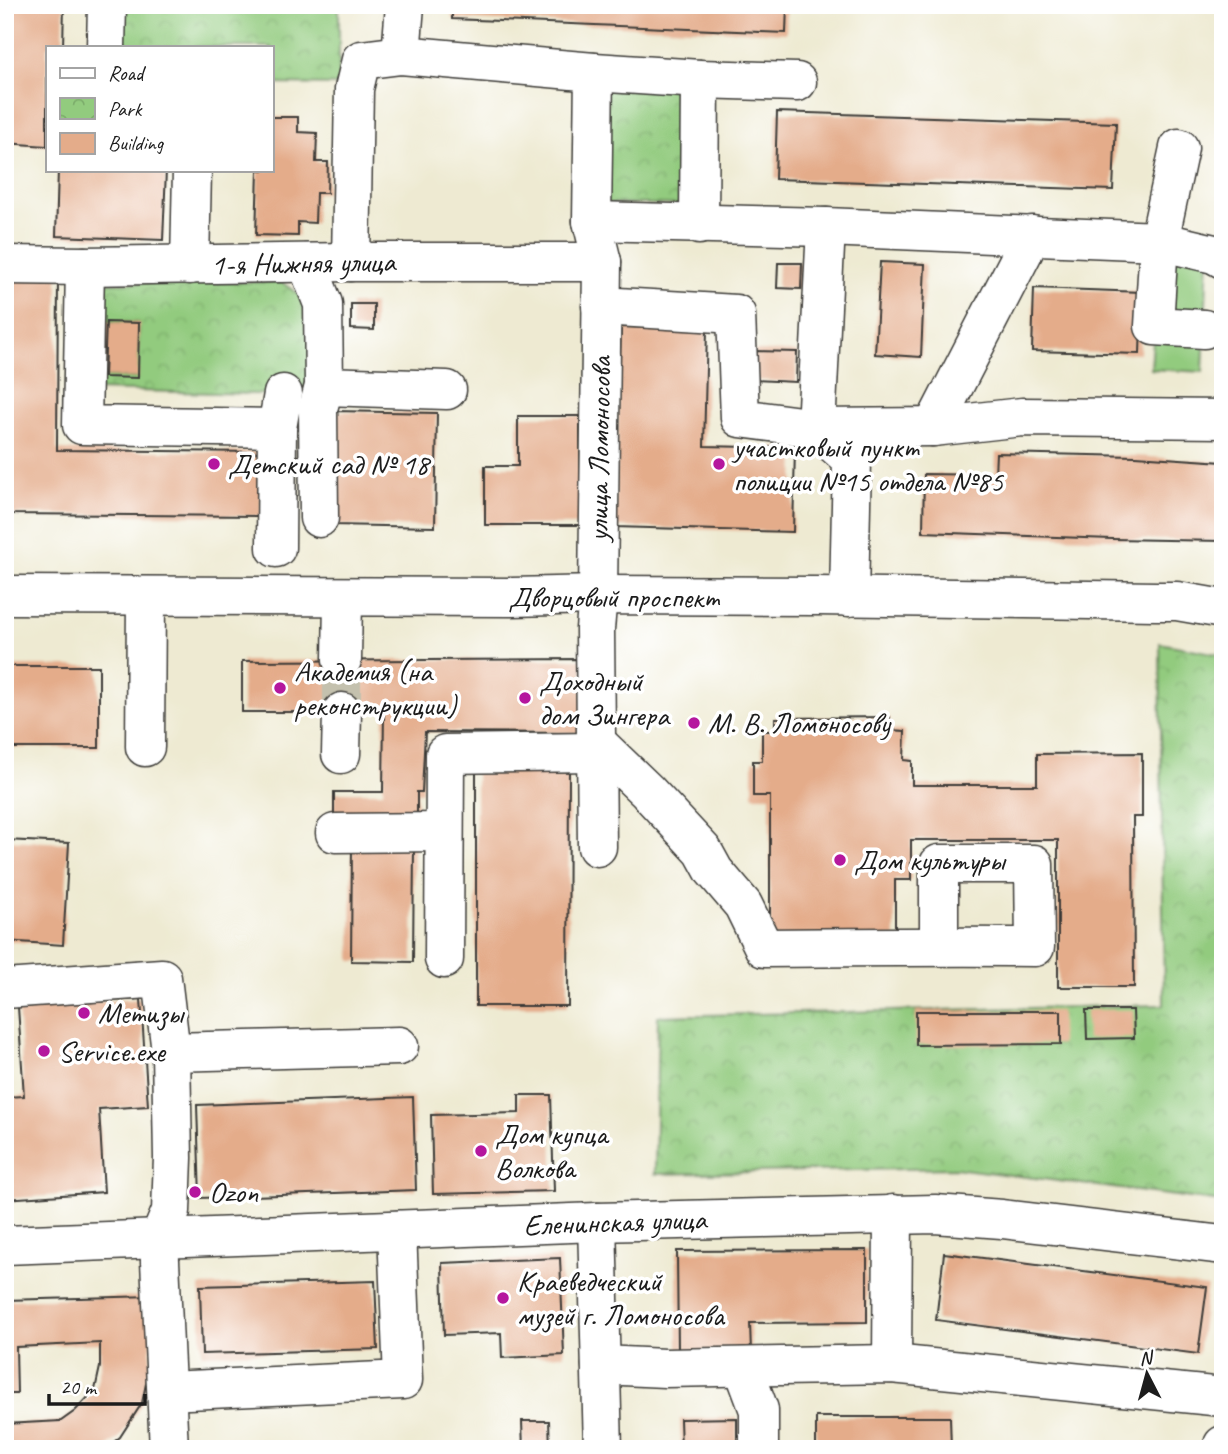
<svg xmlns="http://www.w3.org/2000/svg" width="1228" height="1454" viewBox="0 0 1228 1454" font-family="Caveat,sans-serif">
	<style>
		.park { fill: url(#park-crowns); stroke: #57744d; stroke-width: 2; fill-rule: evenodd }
		.pitch { fill: #92cb7e; stroke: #57744d; stroke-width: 2 }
		.building { fill: #e4ac8a }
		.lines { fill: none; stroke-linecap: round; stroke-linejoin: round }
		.minor-tunnel { stroke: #c4c1ae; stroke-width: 38; stroke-dasharray: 38 19; stroke-linecap: butt }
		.minor-casing { stroke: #3c3b37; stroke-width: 41 }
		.major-casing { stroke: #3c3b37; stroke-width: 41 }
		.minor { stroke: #fff; stroke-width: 38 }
		.major { stroke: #fff; stroke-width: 38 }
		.poi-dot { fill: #b5179e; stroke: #fff; stroke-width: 2.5 }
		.labels { text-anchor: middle; stroke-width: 7; stroke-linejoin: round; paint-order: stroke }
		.street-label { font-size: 30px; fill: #1c1c1c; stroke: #fff }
		.poi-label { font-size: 30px; fill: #1c1c1c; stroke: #fff; text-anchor: start }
	</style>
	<defs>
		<pattern id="park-crowns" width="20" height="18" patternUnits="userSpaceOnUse" patternTransform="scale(1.75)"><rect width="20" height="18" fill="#92cb7e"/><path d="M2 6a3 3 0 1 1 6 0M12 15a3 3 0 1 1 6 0" fill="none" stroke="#7dae6c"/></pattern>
	</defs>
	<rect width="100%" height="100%" fill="#fff"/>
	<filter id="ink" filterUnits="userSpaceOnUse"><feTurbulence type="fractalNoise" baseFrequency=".0143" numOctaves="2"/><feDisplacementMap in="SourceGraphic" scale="14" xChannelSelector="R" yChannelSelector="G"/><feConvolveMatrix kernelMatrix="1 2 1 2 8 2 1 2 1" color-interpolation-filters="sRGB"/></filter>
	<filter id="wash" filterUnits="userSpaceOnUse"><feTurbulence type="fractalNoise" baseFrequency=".00686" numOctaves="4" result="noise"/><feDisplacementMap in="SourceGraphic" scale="28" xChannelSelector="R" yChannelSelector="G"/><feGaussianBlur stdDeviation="1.57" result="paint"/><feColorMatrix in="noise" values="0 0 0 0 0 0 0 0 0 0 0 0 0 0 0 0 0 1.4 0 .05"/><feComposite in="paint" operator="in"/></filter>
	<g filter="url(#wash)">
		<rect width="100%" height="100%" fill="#eeead2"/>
		<g class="park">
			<polygon points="121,5 339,5 339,85 271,84 271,47 120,47"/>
			<polygon points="605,86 692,88 689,205 602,203"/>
			<path d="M281 282 312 303 311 383 292 395 95 390 97 283ZM106 322 139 323 137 378 104 377Z"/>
			<polygon points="1160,643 1223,655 1223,1202 955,1168 655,1174 658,1016 1164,1005"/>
		</g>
		<polygon class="pitch" points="1159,257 1208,258 1203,372 1151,369"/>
		<g id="blocks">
			<g class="building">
				<polygon points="5,5 64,5 63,47 47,47 47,146 5,143"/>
				<polygon points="452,5 787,5 786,33 452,19"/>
				<polygon points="777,112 1116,123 1113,190 775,179"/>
				<polygon points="271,117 298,117 298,132 317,133 316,162 328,162 327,193 316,193 315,223 298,222 298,236 256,235 258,170 271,170"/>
				<polygon points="58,170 166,170 163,240 56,236"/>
				<polygon points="880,262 925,264 921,357 875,354"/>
				<polygon points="778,263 802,263 801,289 777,288"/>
				<polygon points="5,273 58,274 57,450 262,452 261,516 5,514"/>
				<polygon points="1034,288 1142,292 1140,354 1032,351"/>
				<polygon points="351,304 374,304 374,330 351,329"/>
				<polygon points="106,322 139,323 138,378 104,377"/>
				<polygon points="621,327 707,329 704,446 795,448 793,532 615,527"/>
				<polygon points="753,351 797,352 796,382 752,380"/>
				<polygon points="334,411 437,413 435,527 332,525"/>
				<polygon points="518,416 580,416 580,525 485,525 485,466 518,466"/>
				<polygon points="996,453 1136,456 1223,462 1223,541 1112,539 923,532 924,474 995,475"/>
				<polygon points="583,659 583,733 425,732 422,792 417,792 417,814 334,821 334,792 383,792 384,712 242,712 242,661"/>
				<rect x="5" y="666" width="94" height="82"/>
				<polygon points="890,717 890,730 905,731 904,760 912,761 912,785 1037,785 1037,754 1142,753 1142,817 1133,817 1134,987 1058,987 1058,840 911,840 911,880 895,880 895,937 770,938 770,796 753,796 753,761 762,761 762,731 775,731 775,718"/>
				<polygon points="476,768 569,769 568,1006 476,1006"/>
				<polygon points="5,840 69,843 63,945 5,941"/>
				<polygon points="352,844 414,845 413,962 351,961"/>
				<polygon points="141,999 148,1106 99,1109 104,1192 5,1199 5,1097 24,1096 18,1007"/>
				<polygon points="1086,1010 1133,1010 1134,1038 1087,1039"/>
				<polygon points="916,1011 1061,1011 1061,1044 916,1045"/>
				<polygon points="519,1095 551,1095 554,1191 433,1194 431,1115 519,1113"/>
				<polygon points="413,1097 416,1190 200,1198 197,1105"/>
				<polygon points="867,1250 867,1322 750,1323 751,1352 678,1353 677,1251"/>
				<polygon points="944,1253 1207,1287 1198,1354 936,1320"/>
				<polygon points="560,1258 564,1355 502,1358 501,1333 444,1335 442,1263"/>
				<polygon points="375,1281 378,1349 202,1354 200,1286"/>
				<polygon points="153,1296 150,1364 142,1403 120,1437 105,1449 5,1449 5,1424 61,1421 75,1411 95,1390 100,1367 100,1343 16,1347 17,1394 5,1394 5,1300"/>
				<polygon points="816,1417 950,1417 951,1449 816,1449"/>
				<polygon points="737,1418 737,1449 681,1449 680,1419"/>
				<polygon points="522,1421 549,1421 550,1448 523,1449"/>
			</g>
		</g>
	</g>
	<g filter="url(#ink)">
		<use href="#blocks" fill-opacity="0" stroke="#3c3b37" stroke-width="2"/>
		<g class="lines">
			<polyline class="minor-tunnel" points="342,712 342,660"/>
			<g class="minor-casing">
				<g id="minor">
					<polyline points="106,47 107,5"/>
					<polyline points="401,55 405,5"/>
					<polyline points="594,72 592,221 602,262 598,595 595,629 597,847"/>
					<polyline points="1179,148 1159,241 1154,326 1204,329"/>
					<polyline points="592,221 826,227 1159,241 1214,254 1223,259"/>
					<polyline points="699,225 700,79"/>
					<polyline points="826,227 816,428 852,460 849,597"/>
					<polyline points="351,262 354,89 361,60 401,55 594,72 700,79 797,82"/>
					<polyline points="307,263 323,304 324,386 318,409 319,518"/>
					<polyline points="5,265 85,266 351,262 602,262"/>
					<polyline points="190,265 192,170"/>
					<polyline points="85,266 82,425 277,428 276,548"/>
					<polyline points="601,306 736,314 740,418 816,428 933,427 1022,417 1223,419"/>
					<polyline points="324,386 447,390"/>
					<polyline points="933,427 1032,235"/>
					<polyline points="277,428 283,394"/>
					<polyline points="342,660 343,597"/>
					<path d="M596 742 647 791 703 851 714 871 743 905 764 948C854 947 945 946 1035 947L1034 864H939V946"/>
					<polyline points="145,747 146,596"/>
					<polyline points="341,754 342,712"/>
					<polyline points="335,833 444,832"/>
					<polyline points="444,959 445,754 596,752"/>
					<polyline points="5,989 162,978 171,1052"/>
					<polyline points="597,1222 603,1449"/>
					<polyline points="5,1245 597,1222 935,1214 1002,1219 1223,1245"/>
					<polyline points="892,1364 893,1214"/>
					<polyline points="601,1365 665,1368 892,1364 1223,1397"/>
					<polyline points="743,1367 759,1410 759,1449"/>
					<polyline points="167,1391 403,1380 397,1230"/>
					<polyline points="169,1449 159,1240 171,1211 173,1158 171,1052 399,1046"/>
					<polyline points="1222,1449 1223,1445"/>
				</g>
			</g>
			<g class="major-casing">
				<polyline id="major" points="5,595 512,597 598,595 817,596 1157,601 1177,601 1223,609"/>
			</g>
			<use href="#minor" class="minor"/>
			<use href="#major" class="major"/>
		</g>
	</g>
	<g class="poi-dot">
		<circle cx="214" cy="464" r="7"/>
		<circle cx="719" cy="464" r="7"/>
		<circle cx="280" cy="688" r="7"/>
		<circle cx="525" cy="698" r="7"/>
		<circle cx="694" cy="723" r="7"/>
		<circle cx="840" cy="860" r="7"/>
		<circle cx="84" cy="1013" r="7"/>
		<circle cx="44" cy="1051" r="7"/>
		<circle cx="481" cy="1151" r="7"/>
		<circle cx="195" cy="1192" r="7"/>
		<circle cx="503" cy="1298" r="7"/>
	</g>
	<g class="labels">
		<g class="street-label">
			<text transform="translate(303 263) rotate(-1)" y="10">1-я Нижняя улица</text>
			<text transform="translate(599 449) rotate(-89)" y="10">улица Ломоносова</text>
			<text x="614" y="607">Дворцовый проспект</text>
			<text transform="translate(615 1222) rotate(-2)" y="10">Еленинская улица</text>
		</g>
		<g class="poi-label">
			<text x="733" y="457">участковый пункт<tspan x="733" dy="34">полиции №15 отдела №85</tspan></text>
			<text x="228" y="474">Детский сад № 18</text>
			<text x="294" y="681">Академия (на<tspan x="294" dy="34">реконструкции)</tspan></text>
			<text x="539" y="691">Доходный<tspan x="539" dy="34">дом Зингера</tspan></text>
			<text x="708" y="733">М. В. Ломоносову</text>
			<text x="854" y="870">Дом культуры</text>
			<text x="98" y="1023">Метизы</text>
			<text x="58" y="1061">Service.exe</text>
			<text x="495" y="1144">Дом купца<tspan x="495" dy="34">Волкова</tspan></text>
			<text x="209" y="1202">Ozon</text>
			<text x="517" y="1291">Краеведческий<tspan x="517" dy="34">музей г. Ломоносова</tspan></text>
		</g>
	</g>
	<rect width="1228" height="1454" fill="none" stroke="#fff" stroke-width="28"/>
	<rect x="46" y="46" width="228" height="126" fill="#ffffff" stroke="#a4a4a4" stroke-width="2"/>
	<rect x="60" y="68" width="35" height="10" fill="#ffffff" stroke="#a4a4a4" stroke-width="2"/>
	<text x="108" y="80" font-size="21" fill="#1c1c1c">Road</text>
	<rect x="60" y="98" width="35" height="21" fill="url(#park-crowns)" stroke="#a4a4a4" stroke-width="2"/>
	<text x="108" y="116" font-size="21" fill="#1c1c1c">Park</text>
	<rect x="60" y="133" width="35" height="21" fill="#e4ac8a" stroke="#a4a4a4" stroke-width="2"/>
	<text x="108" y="150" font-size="21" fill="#1c1c1c">Building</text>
	<g transform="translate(1147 1374) rotate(354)" stroke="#ffffff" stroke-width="5" paint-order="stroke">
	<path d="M0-5L12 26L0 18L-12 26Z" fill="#1c1c1c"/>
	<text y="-10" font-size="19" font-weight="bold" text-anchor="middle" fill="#1c1c1c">N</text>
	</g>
	<path d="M49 1394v10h96v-10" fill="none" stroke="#1c1c1c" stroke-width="3.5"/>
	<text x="60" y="1394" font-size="21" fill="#1c1c1c" stroke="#ffffff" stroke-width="5" paint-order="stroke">20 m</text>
</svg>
